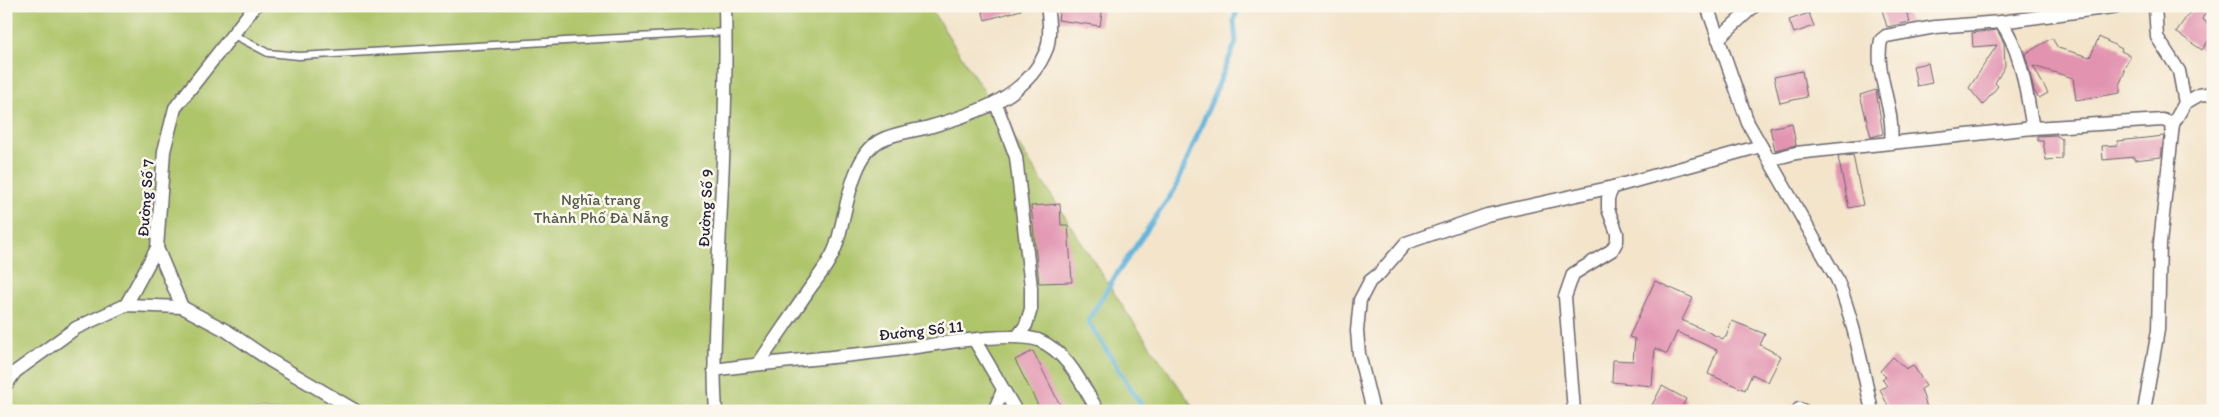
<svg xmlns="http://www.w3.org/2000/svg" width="2219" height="417" viewBox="0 0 2219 417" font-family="Itim,sans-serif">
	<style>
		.green { fill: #afc56a; stroke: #687452 }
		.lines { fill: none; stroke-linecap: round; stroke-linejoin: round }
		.stream { stroke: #63b5de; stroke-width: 5 }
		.building { fill: #e293b0 }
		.lane-casing { stroke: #6b666d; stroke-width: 9 }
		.street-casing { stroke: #6b666d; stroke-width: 15 }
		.lane { stroke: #fff; stroke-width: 6 }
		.street { stroke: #fff; stroke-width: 12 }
		.labels { text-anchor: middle; stroke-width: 5; stroke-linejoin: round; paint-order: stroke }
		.street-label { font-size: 16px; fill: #22223b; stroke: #fbf7ec }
		.park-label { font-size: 16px; fill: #535b4b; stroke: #fbf7ec }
	</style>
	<rect width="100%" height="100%" fill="#fbf7ec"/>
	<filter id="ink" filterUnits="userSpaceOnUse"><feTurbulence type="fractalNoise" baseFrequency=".02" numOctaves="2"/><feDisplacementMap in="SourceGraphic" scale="10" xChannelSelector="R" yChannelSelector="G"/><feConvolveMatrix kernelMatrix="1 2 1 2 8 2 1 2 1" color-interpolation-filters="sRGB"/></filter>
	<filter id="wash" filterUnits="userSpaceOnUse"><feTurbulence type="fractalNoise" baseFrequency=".0096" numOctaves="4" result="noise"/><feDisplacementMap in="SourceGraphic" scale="20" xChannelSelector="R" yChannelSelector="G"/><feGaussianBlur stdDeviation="1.12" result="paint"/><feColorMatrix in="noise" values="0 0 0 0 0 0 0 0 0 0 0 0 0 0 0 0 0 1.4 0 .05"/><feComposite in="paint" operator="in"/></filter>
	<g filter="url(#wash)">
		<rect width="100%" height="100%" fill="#f3e4ca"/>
		<polygon class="green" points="6,6 929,6 1129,316 1196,411 6,411"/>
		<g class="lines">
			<polyline class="stream" points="1145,411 1088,321 1116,275 1175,189 1236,42 1234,21 1238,6"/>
		</g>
		<g id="blocks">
			<g class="building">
				<polygon points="981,6 1021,6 1021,10 985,20"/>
				<polygon points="1060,6 1103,6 1100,26 1058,20"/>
				<polygon points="1881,6 1904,6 1910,22 1887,27"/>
				<polygon points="2194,6 2210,6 2202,19 2213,27 2213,34 2202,50 2176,32"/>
				<polygon points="1809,13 1814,26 1794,33 1789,20"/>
				<polygon points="1997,30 2004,43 2005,66 1995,83 1998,86 1983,105 1969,88 1997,45 1973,47 1972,33"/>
				<polygon points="2099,37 2122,49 2121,51 2131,56 2123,70 2125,71 2120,83 2120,93 2076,100 2073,78 2033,66 2048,93 2039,98 2034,91 2025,54 2052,38 2058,48 2090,57"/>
				<polygon points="1928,63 1932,83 1917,86 1913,66"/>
				<polygon points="1802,71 1807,97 1780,103 1774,77"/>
				<polygon points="1876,90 1883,134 1871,137 1860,95"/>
				<polygon points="1792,123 1796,145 1775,150 1770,128"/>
				<polygon points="2056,135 2062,139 2062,159 2046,160 2043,141 2038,141 2037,136"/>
				<polygon points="2164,136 2161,157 2134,160 2134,157 2103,160 2102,146 2118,145 2118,141"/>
				<polygon points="1853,155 1863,205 1849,208 1838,157"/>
				<polygon points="1060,204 1061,225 1068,225 1072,282 1039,283 1031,206"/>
				<polygon points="1655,281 1693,298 1682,320 1723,339 1724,337 1726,337 1732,321 1765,334 1760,345 1781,356 1768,382 1752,374 1745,390 1708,374 1717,350 1677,332 1667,354 1655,348 1652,386 1612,382 1613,360 1633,361 1635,339 1629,337"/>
				<polygon points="1033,351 1063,411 1041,411 1015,360"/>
				<polygon points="1893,357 1906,369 1913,365 1926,386 1921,389 1928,411 1890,411 1880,389 1887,386 1882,379 1886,377 1880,371"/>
				<polygon points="1662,386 1686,399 1680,411 1658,411 1651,407"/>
			</g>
		</g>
	</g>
	<g filter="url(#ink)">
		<use href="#blocks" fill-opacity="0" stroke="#6b666d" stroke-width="1"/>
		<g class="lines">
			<g class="lane-casing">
				<polyline id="lane" points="234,35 268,53 299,56 726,32"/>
			</g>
			<g class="street-casing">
				<g id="street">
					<path d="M1707 6 1748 123 1837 279C1854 321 1862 366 1872 411"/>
					<polyline points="2155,6 2157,37 2179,71 2185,103"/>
					<path d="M2001 22C2022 51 2026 93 2033 128"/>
					<polyline points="1718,39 1754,6"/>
					<polyline points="996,104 1016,157 1031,287 1031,309 1026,325 1017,337"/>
					<path d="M1891 142C1895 107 1874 75 1881 40L1886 36 1935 27 2001 22 2119 6"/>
					<polyline points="1769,160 1796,153 2033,128 2163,120 2173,124"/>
					<polyline points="157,248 182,307"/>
					<polyline points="126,305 157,248 164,151 175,108 255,6"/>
					<polyline points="975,341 1016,411"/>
					<path d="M759 363C775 339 792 315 808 291 818 277 830 263 836 246 846 217 850 156 881 140 895 133 914 131 929 127 974 114 1029 97 1047 48 1051 35 1049 19 1047 6"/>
					<path d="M714 370C779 361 845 357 910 348 939 344 1012 331 1038 340 1068 352 1082 385 1098 411"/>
					<polyline points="6,385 15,372 76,328 126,305 182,307 227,331 271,361 356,411"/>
					<polyline points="1799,409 1804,411"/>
					<path d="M716 411C712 356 717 301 719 247 723 166 727 87 725 6"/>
					<polyline points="994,411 1003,390"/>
					<polyline points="1373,411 1359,354 1357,331 1360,300 1370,281 1379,274 1406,243 1487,215 1613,187 1761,146"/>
					<polyline points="1574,411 1565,297 1573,274 1612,250 1617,241 1617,233 1608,209 1608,198 1613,187"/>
					<polyline points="2144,411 2158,330 2160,243 2173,124 2185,103 2199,95 2213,93"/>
				</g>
			</g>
			<use href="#lane" class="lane"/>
			<use href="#street" class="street"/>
		</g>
	</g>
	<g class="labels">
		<g class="street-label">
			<text transform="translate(145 198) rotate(-86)" y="6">Đường Số 7</text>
			<text transform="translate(705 208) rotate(-87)" y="6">Đường Số 9</text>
			<text transform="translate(921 330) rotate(-6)" y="6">Đường Số 11</text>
		</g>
		<g class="park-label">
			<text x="601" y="205">Nghĩa trang<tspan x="601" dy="18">Thành Phố Đà Nẵng</tspan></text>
		</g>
	</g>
	<rect width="2219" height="417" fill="none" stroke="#fbf7ec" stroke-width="25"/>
</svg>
